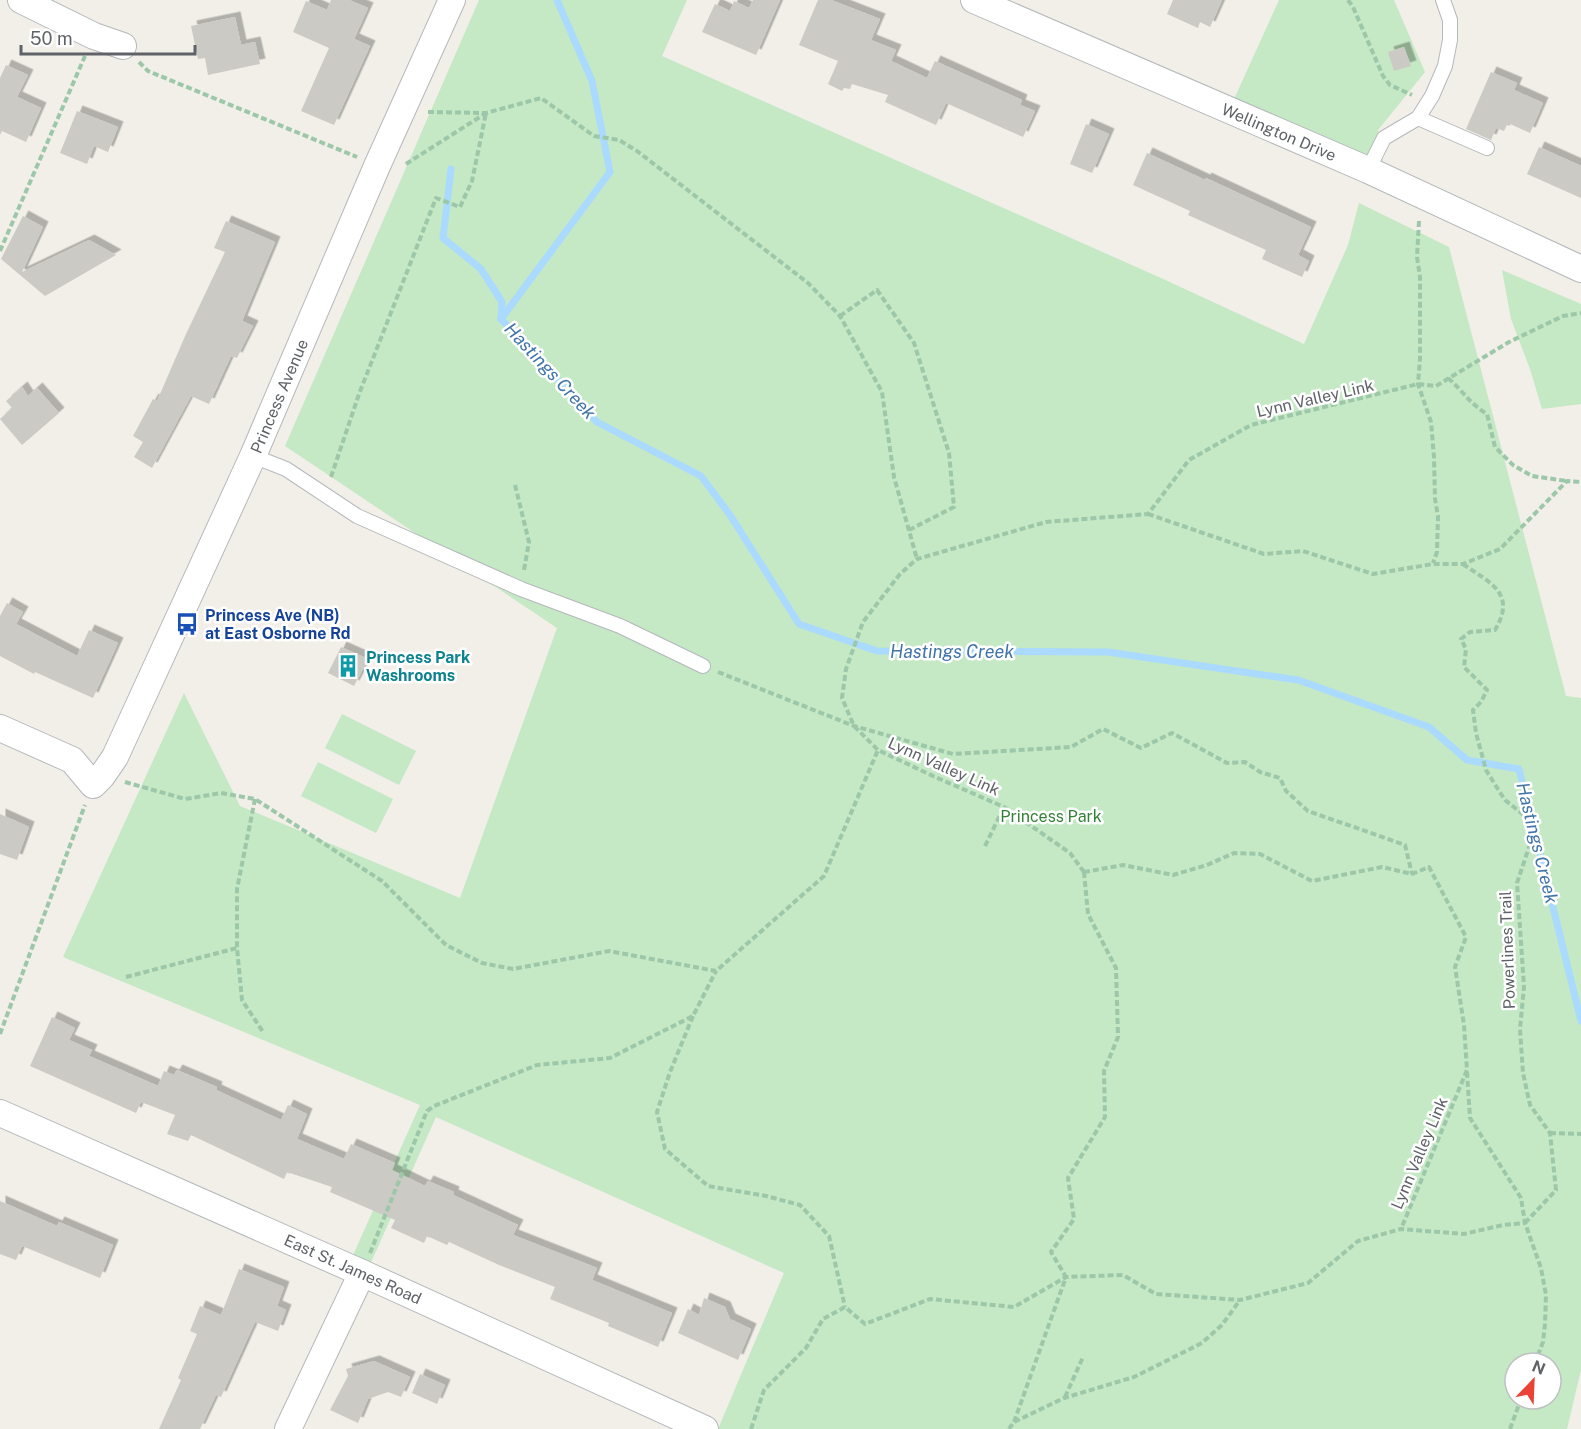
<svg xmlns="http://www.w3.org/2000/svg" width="1581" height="1429" viewBox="0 0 1581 1429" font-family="'Public Sans',sans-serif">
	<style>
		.green { fill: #c5e8c5; fill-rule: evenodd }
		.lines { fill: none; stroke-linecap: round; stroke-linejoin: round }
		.stream { stroke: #aadaff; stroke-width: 7 }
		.building { fill: #cccac5; filter: url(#shadow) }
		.service-casing { stroke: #b5b8bc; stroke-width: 16 }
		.minor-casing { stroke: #b5b8bc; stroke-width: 28 }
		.path { stroke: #9cc7a9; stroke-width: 4; stroke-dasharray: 6 3; stroke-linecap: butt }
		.service { stroke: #fff; stroke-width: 14 }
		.minor { stroke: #fff; stroke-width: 26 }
		.labels { text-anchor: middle; stroke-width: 5; stroke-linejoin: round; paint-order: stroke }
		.street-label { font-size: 16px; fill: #5f6368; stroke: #fff }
		.transit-label { font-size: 16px; font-weight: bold; fill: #164399; stroke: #fff; text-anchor: start }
		.culture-label { font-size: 16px; font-weight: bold; fill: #0d838f; stroke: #fff; text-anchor: start }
		.park-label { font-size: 16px; fill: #348238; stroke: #fff }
		.water-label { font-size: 18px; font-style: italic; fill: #4174aa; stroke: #fff }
	</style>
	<defs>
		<filter id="shadow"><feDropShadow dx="5.5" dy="-5.5" stdDeviation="0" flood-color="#0004"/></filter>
	</defs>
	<rect width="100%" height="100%" fill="#f1efe8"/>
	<g class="green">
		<path d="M479 0H687L662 56 1161 278 1304 344 1348 245 1359 203 1449 247 1566 696 1581 698V1370L1567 1429H718L784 1273 436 1117 364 1278 346 1271 420 1105 63 957 184 693 240 806 460 898 557 628 285 446ZM1515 1363H1551V1399H1515Z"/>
		<polygon points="1279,0 1394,0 1425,72 1378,130 1385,179 1230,108"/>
		<polygon points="1502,270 1581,304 1581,404 1542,409 1530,369 1511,319"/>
		<polygon points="342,714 416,751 399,785 325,748"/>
		<polygon points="318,762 393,799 376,833 301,796"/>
	</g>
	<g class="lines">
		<g class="stream">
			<polyline points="557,0 592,81 610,172 501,319 597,422 701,476 730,515 799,624 877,651 1108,652 1298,680 1429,727 1467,760 1519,769 1581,1021"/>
			<polyline points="451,169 443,238 481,269 502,302 501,319"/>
		</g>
	</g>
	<g class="building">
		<polygon points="331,0 349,0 368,8 354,39 370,46 334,125 301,111 329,48 293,32 306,1 327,10"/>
		<polygon points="753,0 780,0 756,55 702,32 715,4 730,11 734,1 749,8"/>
		<polygon points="818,0 831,0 880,19 871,40 896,50 891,61 927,78 935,61 1022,100 1020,105 1035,111 1023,137 946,103 936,125 885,102 888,95 852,84 850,89 844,88 842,91 828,84 838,61 799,45"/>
		<polygon points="1173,0 1222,0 1210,27 1200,22 1198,28 1167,14"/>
		<polygon points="235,17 241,45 255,42 260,64 208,75 205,58 198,59 191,26"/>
		<polygon points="1404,47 1411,66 1394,71 1388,52"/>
		<polygon points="6,65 28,75 17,97 41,108 26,142 2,131 0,135 0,78"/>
		<polygon points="1491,72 1517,83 1514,90 1543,103 1530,133 1508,123 1504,131 1496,128 1491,140 1466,129"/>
		<polygon points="77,111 118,127 108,152 94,146 87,164 60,153"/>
		<polygon points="1086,124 1109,134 1092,173 1070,164"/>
		<polygon points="1539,147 1581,166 1581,198 1527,174"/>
		<polygon points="1147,153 1205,180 1206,178 1311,227 1298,255 1309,261 1302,277 1262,259 1266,250 1188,215 1190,211 1133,185"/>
		<polygon points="23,216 43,227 22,272 89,240 116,255 45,296 1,259"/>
		<polygon points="226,221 275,242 242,321 253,326 237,358 231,356 209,404 191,396 152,468 134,457 143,442 133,436 153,399 157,401 186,334 225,252 214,248"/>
		<polygon points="22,387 28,396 37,388 59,413 22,445 0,419 12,408 6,401"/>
		<polygon points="7,603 23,612 16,624 77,656 89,630 118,643 93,698 35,672 34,674 0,656 0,616"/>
		<polygon points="341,647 368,659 354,686 328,673"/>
		<polygon points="0,814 29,827 17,860 0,854"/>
		<polygon points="52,1017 75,1028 69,1040 92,1050 89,1056 158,1086 164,1071 174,1075 177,1070 217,1087 216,1090 281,1120 288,1105 307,1114 297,1139 344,1159 351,1144 395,1163 392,1170 425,1186 428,1181 454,1192 453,1195 518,1225 513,1235 597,1268 592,1280 672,1313 658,1347 608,1326 609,1323 550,1299 555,1287 499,1265 449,1242 447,1245 427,1236 424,1243 391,1228 395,1220 330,1192 332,1187 287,1172 284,1179 191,1135 188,1141 167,1134 175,1115 141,1102 136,1113 30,1066"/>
		<polygon points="0,1201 57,1226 59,1222 113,1245 100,1278 22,1246 16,1260 0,1254"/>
		<polygon points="239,1269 284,1287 277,1306 286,1310 278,1331 255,1322 221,1397 216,1395 200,1429 159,1429 181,1380 178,1378 197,1334 190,1331 200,1306 221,1315"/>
		<polygon points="704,1298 725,1307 730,1319 751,1329 738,1360 678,1333 688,1309 699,1315"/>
		<polygon points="374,1361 410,1377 401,1397 388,1392 368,1399 358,1423 330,1410 348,1376 346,1369"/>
		<polygon points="420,1374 445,1385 437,1404 412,1393"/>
	</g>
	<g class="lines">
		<g class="service-casing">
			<g id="service">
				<polyline points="1418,118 1487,148"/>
				<polyline points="1368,170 1384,138 1418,118 1432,96 1445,66 1450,40 1450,20 1443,0"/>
				<polyline points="253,456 286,469 357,516 521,589 620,626 703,666"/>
			</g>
		</g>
		<g class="minor-casing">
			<g id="minor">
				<polyline points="21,0 94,36 123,46"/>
				<polyline points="974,0 1368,170 1581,269"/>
				<polyline points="0,728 72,760 93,785 102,776 115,757 253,456 377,166 452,0"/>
				<polyline points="0,1113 362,1273 705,1429"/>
				<polyline points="288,1429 362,1273"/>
			</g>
		</g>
		<g class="path">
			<polyline points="1348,0 1353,7 1383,76 1390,85 1412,95"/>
			<polyline points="139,62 148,71 357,157"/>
			<polyline points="428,112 486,113 541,98 594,136 619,140 637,151 808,283 840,316 882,392 894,477 917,559"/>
			<polyline points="406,164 486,113"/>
			<polyline points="1419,221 1417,257 1420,277 1420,359 1418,384 1431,422 1434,457 1435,499 1438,516 1437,552 1433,563"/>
			<polyline points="0,251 85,56"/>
			<polyline points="840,316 877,290 914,343 949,453 954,507 909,530"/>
			<path d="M1448 378C1464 392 1469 403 1487 414L1495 447 1513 465 1532 476 1567 481"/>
			<polyline points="331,477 359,394 436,198 460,207 472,181 486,113"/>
			<polyline points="515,485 529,542 524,570"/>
			<polyline points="1148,514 1264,554 1303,551 1373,574 1433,564 1463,564 1500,549 1567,481 1581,482"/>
			<path d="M1463 564C1490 583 1517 593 1495 630L1470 632 1461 639 1466 649 1464 667 1487 690 1481 702 1473 710 1476 733 1486 770 1499 791 1505 800 1525 816 1530 827V844L1517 883 1524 987 1520 1029 1523 1073 1530 1105 1550 1133"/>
			<polyline points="718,672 854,726 953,754 1071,747 1103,729 1141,748 1172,733 1227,763 1245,762 1260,772 1280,778 1286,791 1308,811 1405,845 1412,874"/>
			<polyline points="125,782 185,799 221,793 255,799 382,881 446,945 482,963 513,969 609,951 716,971 824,876 878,750"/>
			<polyline points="255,799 237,889 237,948 242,1000 263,1032"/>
			<polyline points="985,846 1004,807"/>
			<polyline points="1084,872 1070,853 1004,807 933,776 878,750 854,726 842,698 846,669 863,622 900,574 917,559 1046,522 1148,514 1189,460 1251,425 1418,384 1436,386 1509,342 1563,316 1581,313"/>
			<polyline points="1084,872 1123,865 1173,875 1207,865 1234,853 1260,854 1312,881 1382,867 1412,874 1429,867 1466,937 1455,967 1464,1025 1467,1070 1401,1229"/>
			<polyline points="126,977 237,948"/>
			<polyline points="693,1016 670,1072 657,1112 665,1149 708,1186 766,1196 800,1205 829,1236 845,1307"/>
			<polyline points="0,1034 85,805"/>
			<polyline points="1467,1072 1470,1118 1521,1198 1525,1223 1541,1268 1546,1295 1545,1324 1543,1342 1535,1363"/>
			<polyline points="1550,1133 1581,1134"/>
			<polyline points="1525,1223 1556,1190 1550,1133"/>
			<polyline points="370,1253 427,1111 434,1106 537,1065 610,1058 693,1016 716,971"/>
			<polyline points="1065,1397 1083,1357"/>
			<polyline points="1014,1422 1066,1277 1051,1252 1074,1219 1068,1178 1105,1117 1104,1071 1118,1037 1116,968 1088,914 1084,872"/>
			<polyline points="751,1429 764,1390 806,1348 823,1319 845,1307 865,1324 930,1299 1014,1307 1066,1277 1123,1275 1156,1294 1240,1300 1308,1283 1358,1241 1401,1229 1464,1234 1503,1225 1525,1223"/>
			<polyline points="1009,1429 1014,1422 1064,1398 1134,1377 1202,1343 1222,1325 1240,1300"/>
			<polyline points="1510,1429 1521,1399"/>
		</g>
		<use href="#service" class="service"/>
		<use href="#minor" class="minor"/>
	</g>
	<defs>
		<g id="bus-bare" transform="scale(1.8)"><path d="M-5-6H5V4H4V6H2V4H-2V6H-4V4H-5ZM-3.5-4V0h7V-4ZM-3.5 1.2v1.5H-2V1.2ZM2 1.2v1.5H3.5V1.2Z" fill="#1a4fb4" stroke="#fff" stroke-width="2.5" paint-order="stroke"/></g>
		<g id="building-bare" transform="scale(1.8)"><path d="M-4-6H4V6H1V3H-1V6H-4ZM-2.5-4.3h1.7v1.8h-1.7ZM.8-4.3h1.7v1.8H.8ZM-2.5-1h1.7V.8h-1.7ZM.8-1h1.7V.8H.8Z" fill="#0f9aa8" stroke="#fff" stroke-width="2.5" paint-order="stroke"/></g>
	</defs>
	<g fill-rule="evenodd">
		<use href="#bus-bare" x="187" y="624"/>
		<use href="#building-bare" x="348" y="666"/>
	</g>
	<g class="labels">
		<g class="street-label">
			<text transform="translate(1279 132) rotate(23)" y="6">Wellington Drive</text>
			<text transform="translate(279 396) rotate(-67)" y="6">Princess Avenue</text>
			<text transform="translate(1315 398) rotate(-13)" y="6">Lynn Valley Link</text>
			<text transform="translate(944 766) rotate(24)" y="6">Lynn Valley Link</text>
			<text transform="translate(1507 950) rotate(-92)" y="6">Powerlines Trail</text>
			<text transform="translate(1419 1153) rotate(-67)" y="6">Lynn Valley Link</text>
			<text transform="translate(353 1269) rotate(24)" y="6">East St. James Road</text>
		</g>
		<g class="transit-label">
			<text x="205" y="621">Princess Ave (NB)<tspan x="205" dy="18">at East Osborne Rd</tspan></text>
		</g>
		<g class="culture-label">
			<text x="366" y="663">Princess Park<tspan x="366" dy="18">Washrooms</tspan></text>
		</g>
		<g class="park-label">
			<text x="1051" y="822">Princess Park</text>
		</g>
		<g class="water-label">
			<text transform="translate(550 371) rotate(47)" y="6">Hastings Creek</text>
			<text x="952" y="658">Hastings Creek</text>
			<text transform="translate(1537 843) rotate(76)" y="6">Hastings Creek</text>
		</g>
	</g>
	<g transform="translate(1533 1381) rotate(23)"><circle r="28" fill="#ffffff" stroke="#bfc1c3" stroke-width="1.5"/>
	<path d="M0-4.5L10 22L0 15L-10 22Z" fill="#ea4335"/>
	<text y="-9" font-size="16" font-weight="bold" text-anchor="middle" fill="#5f6368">N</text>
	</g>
	<path d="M21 45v9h174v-9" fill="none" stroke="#5f6368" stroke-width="3"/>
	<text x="30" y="45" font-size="18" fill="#5f6368" stroke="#ffffff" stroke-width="4.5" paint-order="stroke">50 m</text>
</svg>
